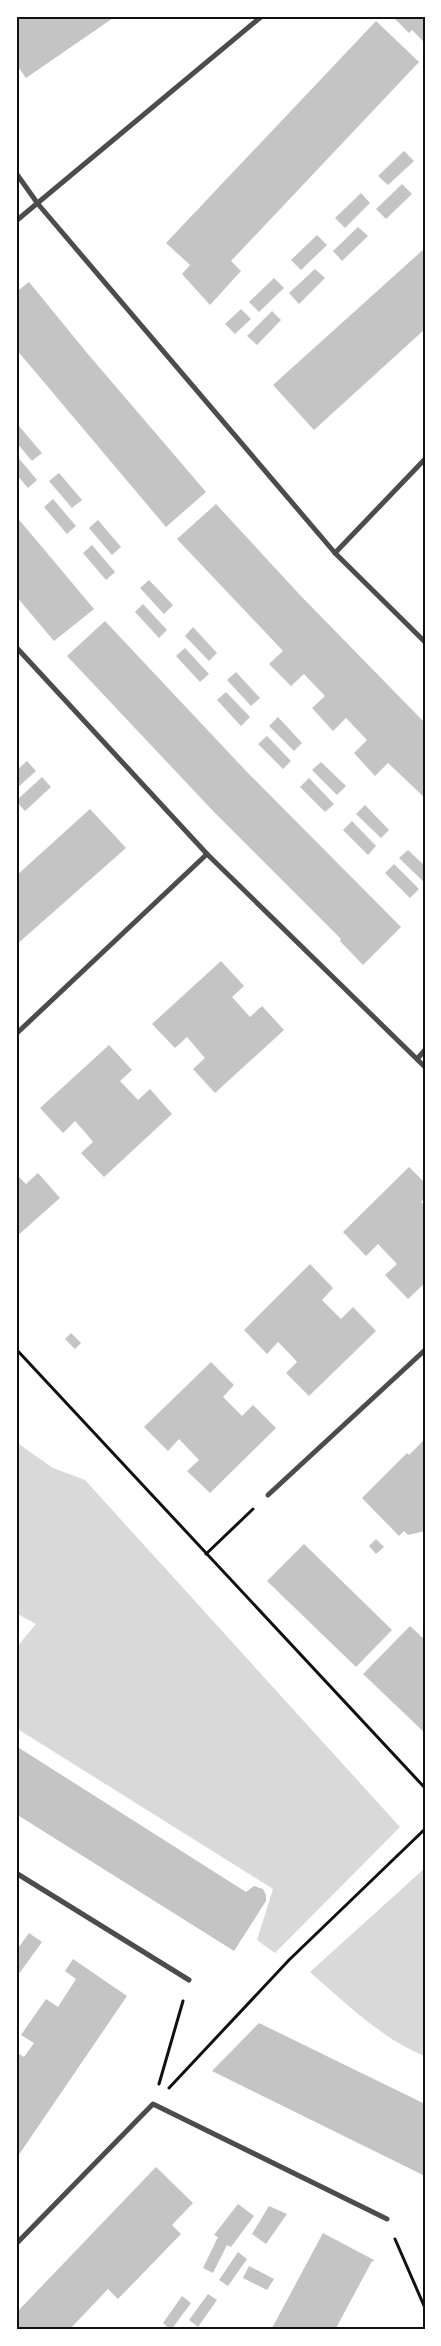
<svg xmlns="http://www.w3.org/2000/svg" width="441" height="2346" viewBox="0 0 441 2346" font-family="'Asap Condensed',sans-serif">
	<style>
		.water { fill: #d9d9d9 }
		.building { fill: #c4c4c4 }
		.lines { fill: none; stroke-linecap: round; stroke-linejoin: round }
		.path { stroke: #111; stroke-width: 3 }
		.minor { stroke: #4c4c4c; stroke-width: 5 }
		.neatline { fill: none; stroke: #111; stroke-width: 2 }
	</style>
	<rect width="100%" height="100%" fill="#fff"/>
	<g class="water">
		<polygon points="16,1442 53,1468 85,1480 400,1827 275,1953 257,1940 273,1889 16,1728 16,1648 36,1624 16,1613"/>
		<path d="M425 1868V2056C383 2040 343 2001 310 1972Z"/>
	</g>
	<g class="building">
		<polygon points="16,16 116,16 26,78 16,64"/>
		<polygon points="392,16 425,16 425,43 412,30 409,33"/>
		<polygon points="376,21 419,62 231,261 241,271 210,305 182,274 190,265 166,243"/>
		<polygon points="404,151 414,161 388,185 378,176"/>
		<polygon points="402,184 412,194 386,219 376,209"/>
		<polygon points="361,193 370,203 345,228 335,218"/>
		<polygon points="358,227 368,236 342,261 333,251"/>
		<polygon points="317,235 327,245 301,270 291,260"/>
		<polygon points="425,248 425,329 314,430 273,385"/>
		<polygon points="315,269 325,278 299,304 289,293"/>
		<polygon points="274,278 284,288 259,312 249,302"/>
		<polygon points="29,282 87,353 206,492 166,527 16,349 16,292"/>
		<polygon points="241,309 251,319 235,334 225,324"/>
		<polygon points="272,311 281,320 257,345 247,336"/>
		<polygon points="19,426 42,453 32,461 16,442 16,429"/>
		<polygon points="16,455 37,480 28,488 16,474"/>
		<polygon points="59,473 82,500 72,508 49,481"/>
		<polygon points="53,499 76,526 67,534 44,507"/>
		<polygon points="216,504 299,594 425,723 425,798 388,763 375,776 354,753 367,740 346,718 333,731 312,708 325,696 304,674 291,686 269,664 283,651 177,539"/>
		<polygon points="16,516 94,609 54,641 16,596"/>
		<polygon points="98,520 121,547 112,555 89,528"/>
		<polygon points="92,545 115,572 106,580 83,553"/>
		<polygon points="149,580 173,605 164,614 140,588"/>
		<polygon points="143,604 167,630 159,638 135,612"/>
		<polygon points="105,621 246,771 401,927 363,965 340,941 341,939 214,812 67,656"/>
		<polygon points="193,627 217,653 209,661 185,636"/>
		<polygon points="185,648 209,674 200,682 176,656"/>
		<polygon points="236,672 260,698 251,706 227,680"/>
		<polygon points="226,692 250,717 241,726 217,700"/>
		<polygon points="278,717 302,743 294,751 269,726"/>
		<polygon points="267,736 291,761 283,769 258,744"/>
		<polygon points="27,761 36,771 16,789 16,771"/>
		<polygon points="321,762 346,786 337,795 312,770"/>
		<polygon points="42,777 51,787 25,811 16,801"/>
		<polygon points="309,778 334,804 325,812 300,787"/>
		<polygon points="365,805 389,830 381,838 356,814"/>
		<polygon points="90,809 126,848 16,945 16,876"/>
		<polygon points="352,821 376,846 368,855 343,830"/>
		<polygon points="408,850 425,866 425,883 399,858"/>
		<polygon points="394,864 419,889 410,898 385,873"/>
		<polygon points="221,961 244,986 232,997 250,1017 262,1006 284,1030 215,1093 193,1069 205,1058 187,1037 175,1048 152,1024"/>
		<polygon points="109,1045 132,1070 120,1081 138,1100 150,1089 172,1114 104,1177 81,1153 93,1142 84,1131 75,1121 63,1133 40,1108"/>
		<polygon points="409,1167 425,1183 425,1198 421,1202 425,1206 425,1283 408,1299 385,1275 397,1264 378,1244 366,1256 343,1232"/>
		<polygon points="38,1173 60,1198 16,1237 16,1174 26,1184"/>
		<polygon points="310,1264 333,1288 322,1300 341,1319 353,1307 376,1331 309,1396 286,1373 297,1362 288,1352 278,1342 267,1354 244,1330"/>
		<polygon points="71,1333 81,1343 75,1349 65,1339"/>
		<polygon points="211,1362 234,1385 223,1397 242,1416 253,1405 276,1428 210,1493 187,1471 199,1460 179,1439 168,1451 144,1427"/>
		<polygon points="425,1439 425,1531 408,1535 404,1531 399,1536 362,1498 407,1453 409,1455"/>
		<polygon points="376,1539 384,1547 376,1554 369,1546"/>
		<polygon points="304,1544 392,1630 356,1667 267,1581"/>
		<polygon points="410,1626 425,1640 425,1733 363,1674"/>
		<polygon points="16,1746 246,1892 254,1886 263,1889 266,1895 266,1901 234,1951 16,1814"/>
		<polygon points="29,1933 42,1942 18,1975 16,1951"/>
		<polygon points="73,1959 127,1996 16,2159 16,2052 24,2057 34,2043 21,2035 46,1999 58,2007 76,1979 65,1971"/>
		<polygon points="259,2023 425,2104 425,2176 212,2071"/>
		<polygon points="156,2167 193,2203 172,2225 181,2234 118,2299 108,2289 69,2330 16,2330 16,2313"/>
		<polygon points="238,2204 254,2216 231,2247 227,2245 213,2273 203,2268 218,2237 214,2235"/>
		<polygon points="269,2206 287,2214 266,2244 252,2234"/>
		<polygon points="323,2233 374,2260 373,2262 372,2261 335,2330 271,2330"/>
		<polygon points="238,2252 247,2259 228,2286 219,2280"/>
		<polygon points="249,2266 274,2279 267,2290 243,2278"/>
		<polygon points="208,2294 217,2300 198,2327 189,2320"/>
		<polygon points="182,2296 191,2303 171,2330 163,2323"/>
	</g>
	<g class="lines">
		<g class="path">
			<polyline points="16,1349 425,1788"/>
			<polyline points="206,1554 253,1509"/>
			<polyline points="159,2084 183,2001"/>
			<polyline points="169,2088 289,1960 425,1829"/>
			<polyline points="395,2239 425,2308"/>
		</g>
		<g class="minor">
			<polyline points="16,173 38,204 335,553 425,642"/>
			<polyline points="16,221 262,16"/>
			<polyline points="335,553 425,459"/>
			<polyline points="16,647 207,854 425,1067"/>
			<polyline points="16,1034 207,854"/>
			<polyline points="417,1059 425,1050"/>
			<polyline points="268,1495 425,1350"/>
			<polyline points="16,1873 189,1980"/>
			<polyline points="16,2244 153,2104 387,2219"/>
		</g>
	</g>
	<rect width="441" height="2346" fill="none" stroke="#ffffff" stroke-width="35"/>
	<rect x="18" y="18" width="406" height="2310" class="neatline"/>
</svg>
